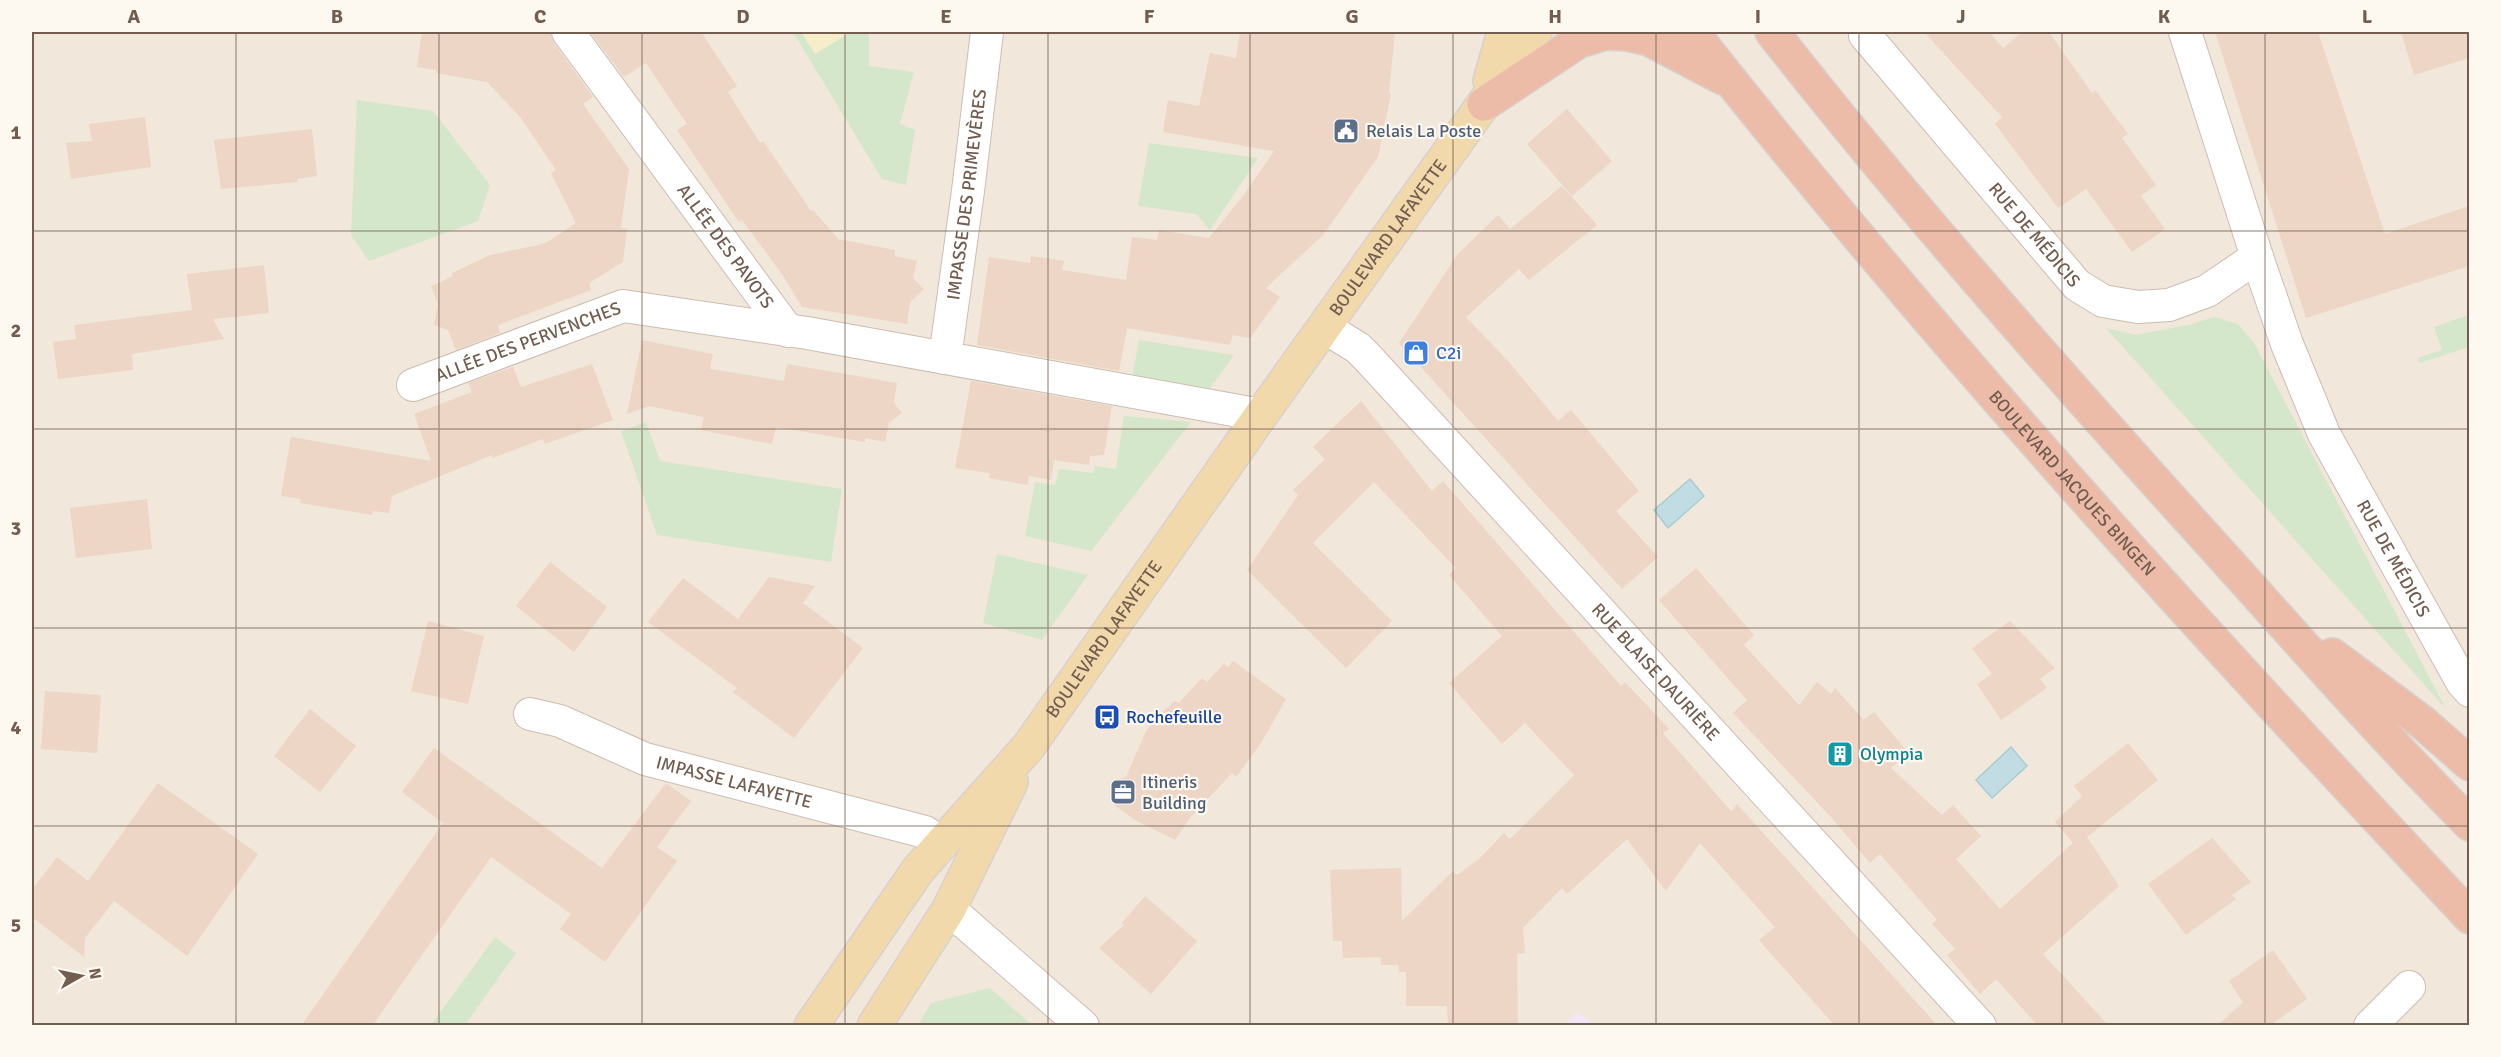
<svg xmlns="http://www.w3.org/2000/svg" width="2501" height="1057" viewBox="0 0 2501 1057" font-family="Signika,sans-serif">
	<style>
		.residential { fill: #f1e7da }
		.education { fill: #f2e7f7 }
		.green { fill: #d5e7ca }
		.sand { fill: #f6edca }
		.water { fill: #c1dde3; stroke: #a8ccd3; stroke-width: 1.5 }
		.building { fill: #edd6c5 }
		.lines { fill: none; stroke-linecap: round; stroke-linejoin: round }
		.street-casing { stroke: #ccbdb2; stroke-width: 34 }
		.primary-casing { stroke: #d8d2ce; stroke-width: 36 }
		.highway-casing { stroke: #d8d2ce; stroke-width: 36 }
		.street { stroke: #fff; stroke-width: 32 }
		.primary { stroke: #f1d9ab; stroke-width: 33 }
		.highway { stroke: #edbca9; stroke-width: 33 }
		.grid { fill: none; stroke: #735d50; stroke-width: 1.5; stroke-opacity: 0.55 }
		.labels { text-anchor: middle; stroke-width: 4.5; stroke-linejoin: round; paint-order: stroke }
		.service-label { font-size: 18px; fill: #4e5e75; stroke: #fdf9f1; text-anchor: start }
		.street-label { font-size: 18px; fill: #735d50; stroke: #fdf9f1 }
		.shop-label { font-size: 18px; fill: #366cbe; stroke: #fdf9f1; text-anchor: start }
		.transit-label { font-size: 18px; fill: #164399; stroke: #fdf9f1; text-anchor: start }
		.culture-label { font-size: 18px; fill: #0d838f; stroke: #fdf9f1; text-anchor: start }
		.neatline { fill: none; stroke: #735d50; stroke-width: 2 }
		.grid-label { font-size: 20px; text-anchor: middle; font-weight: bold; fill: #735d50 }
	</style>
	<rect width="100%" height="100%" fill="#fbf5eb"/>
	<rect class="residential" x="32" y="32" width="2437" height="993"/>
	<polygon class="education" points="1577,1011 1590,1022 1594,1025 1566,1025"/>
	<g class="green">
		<polygon points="793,32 869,32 869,66 914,72 900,124 915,130 906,185 882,179"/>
		<polygon points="357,100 433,111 490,185 478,221 369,261 351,235"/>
		<polygon points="1149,143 1258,158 1210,230 1196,214 1138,206"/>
		<polygon points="2469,315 2469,347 2420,363 2418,358 2442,350 2434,327"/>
		<polygon points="2214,317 2238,324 2254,343 2446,709 2106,328 2136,335 2188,325"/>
		<polygon points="1139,340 1234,355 1208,391 1132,379"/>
		<polygon points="1124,416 1191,422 1091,551 1025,536 1035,482 1055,485 1059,469 1093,473 1095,466 1116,469"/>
		<polygon points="646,422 660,461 842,489 831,562 657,535 621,431"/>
		<polygon points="997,554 1088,575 1042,640 983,623"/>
		<polygon points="495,937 516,953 465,1025 431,1025"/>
		<polygon points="990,988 1032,1025 918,1025 931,1003"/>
	</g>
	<polygon class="sand" points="801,32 851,32 815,54"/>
	<g class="water">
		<polygon points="1690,479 1704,496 1668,528 1654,510"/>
		<polygon points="2011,747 2027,766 1992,798 1976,780"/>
	</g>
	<g class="building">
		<polygon points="422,32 550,32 554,43 593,97 583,104 629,169 621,228 627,229 623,262 589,283 591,290 498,325 500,333 456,350 448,330 434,325 438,304 431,286 453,276 452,273 490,255 539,245 549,241 576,223 551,173 556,170 521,118 487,82 436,73 436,70 417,67"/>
		<polygon points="590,32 701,32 737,86 728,92 760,143 763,141 811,211 813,210 838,239 895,250 895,256 917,261 913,278 924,289 910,302 907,324 802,307 782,274 742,220 739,222 677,130 687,124 646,63 624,77"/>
		<polygon points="1240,32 1395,32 1389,93 1391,94 1378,157 1323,235 1266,288 1280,297 1250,338 1233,335 1230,345 1127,328 1119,371 977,345 989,257 1030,263 1031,256 1064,261 1062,270 1126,280 1132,237 1157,240 1159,230 1209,238 1243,196 1274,151 1163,132 1168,100 1199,106 1210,53 1236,58"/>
		<polygon points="1924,32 1989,32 2003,48 2022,32 2049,32 2092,93 2095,90 2128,134 2122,138 2156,185 2141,196 2165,229 2132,252 2086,189 2058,208 1995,124 2002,117"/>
		<polygon points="2215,32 2318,32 2385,234 2469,206 2469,266 2306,318"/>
		<polygon points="2401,32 2469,32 2469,58 2414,75"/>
		<polygon points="1567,109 1612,161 1572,196 1527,144"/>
		<polygon points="145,117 151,167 71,179 66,143 92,141 89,124"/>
		<polygon points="312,129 317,176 297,179 298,182 221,189 214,140"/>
		<polygon points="1562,186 1597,225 1529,280 1519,269 1466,317 1509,362 1558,421 1571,410 1639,491 1616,511 1658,557 1622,589 1399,343 1457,255 1498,215 1510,229"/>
		<polygon points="264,265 269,313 213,319 224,339 132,354 133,370 58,379 53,342 76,339 74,325 192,310 187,274"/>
		<polygon points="642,340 713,354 710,369 784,381 787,364 897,383 894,403 902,413 889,423 885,442 865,438 865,442 776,427 772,444 701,430 704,417 649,406 627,414"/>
		<polygon points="592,364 613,420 545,444 543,439 493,458 492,455 392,496 389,513 373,511 372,515 300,503 301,499 281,496 291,437 431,461 414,414 472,392 468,383 513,367 521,387"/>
		<polygon points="971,381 1112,406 1104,455 1090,456 1089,465 1054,460 1051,480 1029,476 1028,485 989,478 990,473 955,468"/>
		<polygon points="1361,401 1432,491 1443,481 1621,686 1625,682 1669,729 1663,733 1731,811 1737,804 1938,1026 1835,1026 1759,940 1775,927 1700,843 1666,891 1627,839 1567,894 1562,888 1523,928 1525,953 1517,954 1518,1026 1448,1026 1447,1006 1406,1006 1406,972 1399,972 1398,965 1381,965 1381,957 1343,958 1342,941 1333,941 1330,870 1401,868 1402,921 1453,871 1457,875 1480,858 1504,833 1510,839 1574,775 1525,723 1502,744 1449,683 1502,636 1449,575 1456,568 1374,482 1313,543 1392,621 1346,668 1247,570 1298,495 1293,490 1325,459 1313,447"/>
		<polygon points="147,499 152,549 76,558 70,508"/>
		<polygon points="550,562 607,607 574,652 516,606"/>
		<polygon points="1696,568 1754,635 1744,645 1799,705 1817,682 1831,694 1835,688 1864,720 1874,712 1908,752 1891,768 1942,815 1953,805 1981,836 1956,859 2000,909 2073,843 2055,822 2082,796 2074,786 2128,743 2158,780 2087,837 2119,886 2043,954 2109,1026 2038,1026 1996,979 1980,994 1947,955 1955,949 1932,924 1937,920 1880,854 1870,863 1830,816 1733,713 1747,700 1659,600"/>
		<polygon points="769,577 815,586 803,603 863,648 794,738 733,692 737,688 648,622 683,578 738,619"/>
		<polygon points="428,621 484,636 468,704 411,691"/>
		<polygon points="2010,621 2055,668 2040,679 2047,688 2001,720 1977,684 1992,674 1972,648"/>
		<polygon points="1233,661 1286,699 1261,743 1236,777 1232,773 1190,818 1175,840 1135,820 1114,805 1118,791 1118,779 1126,777 1146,731 1159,715 1175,701 1179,703 1202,678 1207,682 1224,664 1228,667"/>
		<polygon points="45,691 101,695 97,753 41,749"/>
		<polygon points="310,709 356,746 320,792 274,756"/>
		<polygon points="434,748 602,868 666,783 691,801 657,847 677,861 605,962 560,929 571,914 491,857 372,1026 301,1026 443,823 402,792"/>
		<polygon points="158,783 258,854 187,956 114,901 85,938 84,957 32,917 32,890 57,857 88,881"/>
		<polygon points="2212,838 2251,882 2232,895 2236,899 2186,935 2148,884"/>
		<polygon points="1145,896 1197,941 1151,994 1099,948 1124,925 1122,923"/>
		<polygon points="2273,950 2307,999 2269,1026 2217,1026 2243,1002 2229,981"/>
	</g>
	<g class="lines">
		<g class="street-casing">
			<g id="street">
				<path id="s1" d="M568 32 788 331"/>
				<path id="s2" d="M2185 32 2257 257 2287 344 2324 434 2462 682 2470 691"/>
				<path id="s3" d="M1865 35 2077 285 2103 301 2138 307 2169 305 2207 291 2257 257"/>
				<path id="s4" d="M1324 327 1358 348 1368 358 1980 1026"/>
				<path id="s5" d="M945 358 968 191 987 32"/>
				<path id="s6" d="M413 385 623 306 807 333 1261 415"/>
				<path id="s7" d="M530 714 560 721 645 759 925 832 942 844"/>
				<polyline points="949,909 1083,1026"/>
				<polyline points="2370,1026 2409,987"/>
			</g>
		</g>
		<g class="primary-casing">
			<g id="primary">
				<polyline points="1490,81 1504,32"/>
				<path id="s8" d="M811 1026 918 870 1029 746 1261 415 1535 32"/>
				<polyline points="874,1026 949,909 1011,782"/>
			</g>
		</g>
		<g class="highway-casing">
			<g id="highway">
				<path id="s9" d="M1692 32C1935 340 2201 631 2470 917"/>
				<path d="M1772 32C1904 200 2046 360 2189 519 2282 621 2372 726 2470 824"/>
				<polyline points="1484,104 1579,41 1606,33 1626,34 1649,39 1723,78"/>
				<polyline points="2332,655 2422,722 2470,764"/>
			</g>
		</g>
		<use href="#street" class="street"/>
		<use href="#primary" class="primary"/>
		<use href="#highway" class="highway"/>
	</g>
	<path class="grid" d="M236 32V1026M439 32V1026M642 32V1026M845 32V1026M1048 32V1026M1250 32V1026M1453 32V1026M1656 32V1026M1859 32V1026M2062 32V1026M2265 32V1026M32 231H2470M32 429H2470M32 628H2470M32 826H2470"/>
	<defs>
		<g id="civic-square" transform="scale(1.35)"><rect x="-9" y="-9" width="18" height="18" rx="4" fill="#5c6f8a" stroke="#fdf9f1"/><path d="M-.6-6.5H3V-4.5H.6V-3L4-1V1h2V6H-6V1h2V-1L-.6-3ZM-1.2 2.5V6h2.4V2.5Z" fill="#fff"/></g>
		<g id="shop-square" transform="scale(1.35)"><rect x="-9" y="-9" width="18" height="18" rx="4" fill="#3f7fe0" stroke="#fdf9f1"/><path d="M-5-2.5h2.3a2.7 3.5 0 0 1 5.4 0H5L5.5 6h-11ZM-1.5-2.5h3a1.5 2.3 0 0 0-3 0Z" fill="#fff"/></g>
		<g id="bus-square" transform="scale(1.35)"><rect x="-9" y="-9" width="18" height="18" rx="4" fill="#1a4fb4" stroke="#fdf9f1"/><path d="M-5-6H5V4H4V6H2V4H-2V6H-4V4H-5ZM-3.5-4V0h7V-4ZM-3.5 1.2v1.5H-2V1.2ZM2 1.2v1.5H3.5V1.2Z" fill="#fff"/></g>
		<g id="building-square" transform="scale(1.35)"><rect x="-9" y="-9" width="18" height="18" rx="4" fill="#0f9aa8" stroke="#fdf9f1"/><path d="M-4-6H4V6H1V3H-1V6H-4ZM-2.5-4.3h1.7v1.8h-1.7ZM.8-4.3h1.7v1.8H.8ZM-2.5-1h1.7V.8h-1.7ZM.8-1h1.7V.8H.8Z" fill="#fff"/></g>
		<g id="office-square" transform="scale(1.35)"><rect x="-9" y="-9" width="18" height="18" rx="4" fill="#5c6f8a" stroke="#fdf9f1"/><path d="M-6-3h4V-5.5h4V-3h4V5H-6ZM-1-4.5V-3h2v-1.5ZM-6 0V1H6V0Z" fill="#fff"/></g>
	</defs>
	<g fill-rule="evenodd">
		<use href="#civic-square" x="1346" y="131"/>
		<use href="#shop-square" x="1416" y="353"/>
		<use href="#bus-square" x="1107" y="717"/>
		<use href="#building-square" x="1840" y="754"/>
		<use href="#office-square" x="1123" y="792"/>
	</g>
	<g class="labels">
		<g class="service-label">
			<text x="1366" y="137">Relais La Poste</text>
			<text x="1142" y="788">Itineris<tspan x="1142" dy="21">Building</tspan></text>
		</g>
		<g class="street-label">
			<text dy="6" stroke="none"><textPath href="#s5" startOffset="165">IMPASSE DES PRIMEVÈRES</textPath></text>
			<text dy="6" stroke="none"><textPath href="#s3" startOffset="262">RUE DE MÉDICIS</textPath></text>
			<text dy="6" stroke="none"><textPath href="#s8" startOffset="978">BOULEVARD LAFAYETTE</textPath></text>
			<text dy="6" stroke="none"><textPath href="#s1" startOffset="266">ALLÉE DES PAVOTS</textPath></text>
			<text dy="6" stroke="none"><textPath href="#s6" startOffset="123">ALLÉE DES PERVENCHES</textPath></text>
			<text dy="6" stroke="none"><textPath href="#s9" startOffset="590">BOULEVARD JACQUES BINGEN</textPath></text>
			<text dy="6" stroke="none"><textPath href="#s2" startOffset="568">RUE DE MÉDICIS</textPath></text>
			<text dy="6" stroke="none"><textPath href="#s8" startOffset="486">BOULEVARD LAFAYETTE</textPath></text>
			<text dy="6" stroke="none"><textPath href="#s4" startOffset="480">RUE BLAISE DAURIÈRE</textPath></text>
			<text dy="6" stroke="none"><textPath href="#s7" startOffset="216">IMPASSE LAFAYETTE</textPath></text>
		</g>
		<g class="shop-label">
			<text x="1436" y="359">C2i</text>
		</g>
		<g class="transit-label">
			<text x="1126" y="723">Rochefeuille</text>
		</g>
		<g class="culture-label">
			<text x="1860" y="760">Olympia</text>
		</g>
	</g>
	<rect width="2501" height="1057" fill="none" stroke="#fdf9f1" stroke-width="66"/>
	<g transform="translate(81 976) rotate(81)" stroke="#fdf9f1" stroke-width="4.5" paint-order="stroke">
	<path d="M0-4.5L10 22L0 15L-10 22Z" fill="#735d50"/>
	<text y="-9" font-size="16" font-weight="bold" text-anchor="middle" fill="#735d50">N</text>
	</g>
	<rect x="33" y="33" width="2435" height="991" class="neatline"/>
	<g class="grid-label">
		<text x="134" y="23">A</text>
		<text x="337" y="23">B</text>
		<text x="540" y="23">C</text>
		<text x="743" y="23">D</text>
		<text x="946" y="23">E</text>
		<text x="1149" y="23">F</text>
		<text x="1352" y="23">G</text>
		<text x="1555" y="23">H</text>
		<text x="1758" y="23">I</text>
		<text x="1961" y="23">J</text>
		<text x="2164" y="23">K</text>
		<text x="2367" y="23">L</text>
		<text x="16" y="139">1</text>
		<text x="16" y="337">2</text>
		<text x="16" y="535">3</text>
		<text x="16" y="734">4</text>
		<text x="16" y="932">5</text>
	</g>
</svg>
